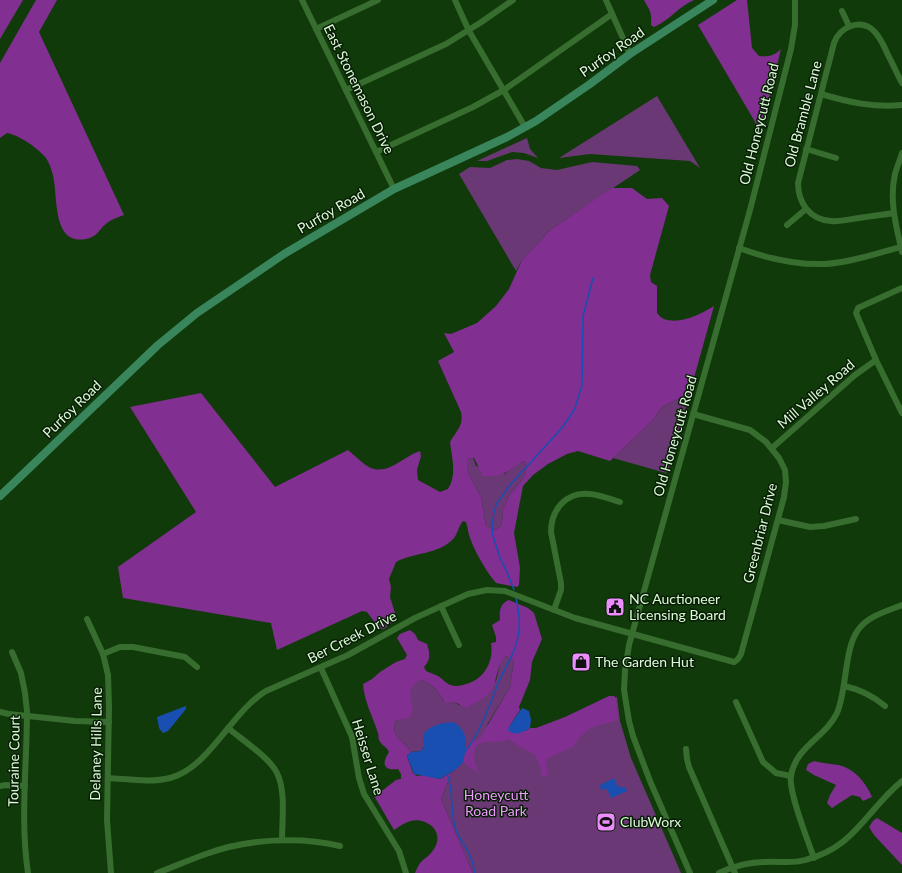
<svg xmlns="http://www.w3.org/2000/svg" width="902" height="873" viewBox="0 0 902 873" font-family="Lato,sans-serif">
	<style>
		.green { fill: #6a3874 }
		.forest { fill: #812f90; fill-rule: evenodd }
		.water { fill: #194fb1 }
		.lines { fill: none; stroke-linecap: round; stroke-linejoin: round }
		.stream { stroke: #194fb1; stroke-width: 1.5 }
		.street { stroke: #376d2f; stroke-width: 6 }
		.secondary { stroke: #39865d; stroke-width: 8 }
		.labels { text-anchor: middle; stroke-width: 3; stroke-linejoin: round; paint-order: stroke }
		.street-label { font-size: 14px; fill: #ddfad8; stroke: #071d05 }
		.poi-label { font-size: 14px; fill: #ddfad8; stroke: #071d05; text-anchor: start }
		.park-label { font-size: 14px; fill: #ed9cfc; stroke: #071d05 }
	</style>
	<rect width="100%" height="100%" fill="#113a0a"/>
	<g class="green">
		<polygon points="657,96 700,168 690,161 590,154 559,158"/>
		<polygon points="527,138 530,149 538,158 524,153 512,152 487,161 477,161"/>
		<polygon points="517,159 529,161 541,168 557,170 592,162 637,166 640,170 549,231 522,260 516,271 459,174 470,167 490,168 507,160"/>
		<polygon points="689,396 668,471 666,473 613,458 652,421 663,406 676,400"/>
		<polygon points="473,458 476,466 505,474 516,464 525,461 526,472 522,480 510,494 503,509 502,522 500,527 495,530 486,526 481,497 467,471 467,459"/>
		<path d="M506 656 514 660 510 687 487 725 522 738 617 697 620 721 631 758 681 873H473L441 799 452 772 463 762 424 746 421 751 411 752C403 738 392 741 395 721L401 719 411 701 410 691 414 683 422 680C433 685 439 691 444 702H454L459 705 496 681 501 660Z"/>
	</g>
	<g class="forest">
		<polygon points="0,0 23,0 0,39"/>
		<path d="M36 0H57L39 32 124 215C119 217 112 219 107 223 98 230 99 236 86 239 50 246 59 191 52 172 51 167 48 161 46 158 38 148 19 135 7 133L0 138V63Z"/>
		<path d="M644 0H694C679 6 669 21 654 27L651 25C652 12 650 11 644 0Z"/>
		<path d="M737 0H747L752 48 759 56C768 57 774 56 781 49L761 132 698 25Z"/>
		<path d="M612 188H632L647 199 662 198 669 206 650 275 651 282 657 286V313C659 315 661 318 664 319 680 325 701 314 714 306L689 396 676 400 663 406 652 421 610 461 578 451 567 454 548 464 533 475 523 486 514 533 520 568 519 585 517 587 496 583C486 571 475 552 470 538 468 533 468 528 466 522L463 521C458 527 458 533 454 538 439 555 414 552 396 562L389 579 391 587 390 597 395 613 396 619 384 629H380L367 612 362 611 277 650 271 623 123 598 118 567 196 512 130 407 201 393 275 487 348 450C354 455 364 465 371 468 389 475 404 456 420 451L421 456 417 470 418 480 440 492 448 489C457 474 452 459 450 442 456 431 464 426 461 412L438 361 454 352 444 333 451 334 477 323 496 306 509 289 522 260 549 231ZM474 458 483 476C490 476 499 477 505 473 513 469 517 463 525 461L526 472 522 480 510 494 503 509 502 522 500 527 495 530 486 526 481 497 467 471V459Z"/>
		<path d="M509 600 528 608 534 613 542 639 532 662 530 680 519 707 520 710 509 727 525 731 530 728H536L565 717 609 696H614L616 698 618 719 616 721 596 726 589 729 580 737 573 747 548 758 546 761 548 773 546 777H543L541 774V770L534 753H530L508 739C505 740 501 742 498 742 488 742 484 740 475 747L474 759 478 773 463 762C466 748 466 745 480 738L510 687 514 660 506 656C496 665 498 680 491 691 486 698 474 703 467 708L454 702H444C439 691 433 685 422 680 401 689 417 702 411 717L395 721C392 741 403 738 411 752L407 756 413 773 417 776 424 775 440 779 452 772 441 799 473 873H415C417 869 418 865 421 862 423 859 428 857 430 854 441 843 440 828 425 822 413 817 404 823 394 830L373 794 383 790 396 780 401 779V774L398 769C384 771 381 764 389 752 387 747 381 745 379 740 378 738 379 735 378 733 373 717 364 701 363 684L372 679 380 672 396 662 405 659 407 655 397 638 400 634 410 630 415 634 418 640 427 644C430 654 431 659 424 667L426 671C430 673 434 674 438 676 444 680 448 686 456 686 459 686 463 685 466 684 484 679 494 662 491 643L496 642V637L492 625 500 620C499 612 500 603 509 600Z"/>
		<path d="M814 761C822 763 831 764 839 765 855 769 866 783 872 797L863 801 860 797 852 795 832 808 827 803 830 795 836 785 814 775 806 770 808 764Z"/>
		<polygon points="877,818 902,833 902,865 874,835 869,827 873,821"/>
	</g>
	<g class="water">
		<polygon points="186,706 186,709 168,731 163,733 159,728 157,717"/>
		<path d="M522 708 529 711 531 720 530 728C523 732 515 737 508 730L509 727Z"/>
		<path d="M453 722C465 728 468 740 465 753 464 756 464 760 463 762 458 770 447 774 440 779L414 774 407 756 411 752 421 751 424 746 423 734C431 725 441 723 453 722Z"/>
		<polygon points="614,778 618,787 625,787 627,791 611,798 607,789 601,790 600,785"/>
	</g>
	<g class="lines">
		<g class="stream">
			<polyline points="514,590 507,572 500,558 493,536 492,526 494,512 497,503 510,485 561,429 569,418 575,408 582,385 583,316 593,278"/>
			<path d="M464 753C482 731 489 705 500 679 506 665 516 652 518 637 521 623 519 611 516 598"/>
			<path d="M448 773 447 774C454 792 450 809 455 827 458 838 467 847 471 858 473 863 474 868 475 873"/>
		</g>
		<g class="street">
			<polyline points="302,0 394,189"/>
			<polyline points="455,0 469,31 525,127"/>
			<polyline points="606,0 630,54"/>
			<polyline points="842,11 849,26"/>
			<polyline points="316,29 378,0"/>
			<polyline points="346,90 446,44 480,23 513,0"/>
			<path d="M821 94C848 102 874 108 902 105"/>
			<polyline points="806,149 836,158"/>
			<polyline points="376,152 473,107 504,90 612,14"/>
			<path d="M902 153C900 160 897 167 895 174 889 200 896 226 902 252"/>
			<path d="M894 213C882 215 871 216 859 218 850 219 841 222 831 221 810 220 798 203 798 183L834 43C837 35 842 29 851 26 872 19 881 39 888 55 893 64 897 74 902 83"/>
			<polyline points="787,225 806,209"/>
			<path d="M739 248C766 258 795 265 824 264 850 263 876 253 902 247"/>
			<polyline points="902,288 860,307 858,308 856,313 876,360 902,413"/>
			<polyline points="772,448 855,375 876,360"/>
			<polyline points="778,520 810,527 824,526 856,519"/>
			<polyline points="441,606 459,645"/>
			<path d="M554 610 561 590V583L551 532C551 510 566 491 590 494 600 495 610 499 620 502"/>
			<polyline points="87,619 103,654 108,675 109,706 107,820 111,873"/>
			<path d="M12 652 21 673 25 693 27 711C27 765 20 820 28 873"/>
			<polyline points="103,654 120,647 133,647 185,657 197,667"/>
			<polyline points="321,668 352,737 359,778 364,794 399,851 406,873"/>
			<path d="M844 686C859 689 873 696 885 706"/>
			<polyline points="736,702 763,762 776,773 791,776"/>
			<polyline points="0,712 9,714 75,721 109,722"/>
			<path d="M228 728C241 739 270 758 277 773 286 791 282 821 282 840"/>
			<polyline points="686,749 687,759 689,767 735,873"/>
			<path d="M108 778C128 779 150 783 170 778 209 768 231 712 266 691L348 655 415 618 468 594 487 590 505 591 575 618 734 662C738 660 739 658 741 654L784 497 786 482 785 470 779 458 766 442 750 430 693 414"/>
			<polyline points="0,786 6,785 25,786"/>
			<path d="M814 858C808 841 788 791 791 776 795 747 826 737 837 713 847 690 844 649 858 630 868 616 887 611 902 605"/>
			<path d="M157 873C173 867 189 860 206 854 246 839 299 836 340 846"/>
			<polyline points="690,873 650,781 633,736 629,721 624,690 625,671 629,645 750,210 791,49 795,25 795,0"/>
			<path d="M719 873C734 866 749 862 766 862 779 861 792 864 805 860 855 848 867 809 902 781"/>
		</g>
		<polyline class="secondary" points="0,496 158,345 197,313 284,254 394,189 507,137 536,121 590,84 630,54 713,0"/>
	</g>
	<defs>
		<g id="civic-square" transform="scale(1)"><rect x="-9" y="-9" width="18" height="18" rx="4" fill="#eb8dfc" stroke="#071d05"/><path d="M-.6-6.5H3V-4.5H.6V-3L4-1V1h2V6H-6V1h2V-1L-.6-3ZM-1.2 2.5V6h2.4V2.5Z" fill="#111"/></g>
		<g id="shop-square" transform="scale(1)"><rect x="-9" y="-9" width="18" height="18" rx="4" fill="#eb8dfc" stroke="#071d05"/><path d="M-5-2.5h2.3a2.7 3.5 0 0 1 5.4 0H5L5.5 6h-11ZM-1.5-2.5h3a1.5 2.3 0 0 0-3 0Z" fill="#111"/></g>
		<g id="stadium-square" transform="scale(1)"><rect x="-9" y="-9" width="18" height="18" rx="4" fill="#eb8dfc" stroke="#071d05"/><path d="M0-5a6.5 5 0 1 0 0 10a6.5 5 0 1 0 0-10ZM-3.5-1.8h7v3.6h-7Z" fill="#111"/></g>
	</defs>
	<g fill-rule="evenodd">
		<use href="#civic-square" x="615" y="607"/>
		<use href="#shop-square" x="581" y="662"/>
		<use href="#stadium-square" x="606" y="822"/>
	</g>
	<g class="labels">
		<g class="street-label">
			<text transform="translate(612 52) rotate(-35)" y="5">Purfoy Road</text>
			<text transform="translate(359 89) rotate(64)" y="5">East Stonemason Drive</text>
			<text transform="translate(803 114) rotate(-75)" y="5">Old Bramble Lane</text>
			<text transform="translate(759 124) rotate(-76)" y="5">Old Honeycutt Road</text>
			<text transform="translate(331 211) rotate(-30)" y="5">Purfoy Road</text>
			<text transform="translate(816 394) rotate(-41)" y="5">Mill Valley Road</text>
			<text transform="translate(72 409) rotate(-44)" y="5">Purfoy Road</text>
			<text transform="translate(675 436) rotate(-74)" y="5">Old Honeycutt Road</text>
			<text transform="translate(760 533) rotate(-76)" y="5">Greenbriar Drive</text>
			<text transform="translate(352 637) rotate(-27)" y="5">Ber Creek Drive</text>
			<text transform="translate(96 744) rotate(-89)" y="5">Delaney Hills Lane</text>
			<text transform="translate(368 757) rotate(73)" y="5">Heisser Lane</text>
			<text transform="translate(14 761) rotate(-89)" y="5">Touraine Court</text>
		</g>
		<g class="poi-label">
			<text x="629" y="604">NC Auctioneer<tspan x="629" dy="16">Licensing Board</tspan></text>
			<text x="595" y="667">The Garden Hut</text>
			<text x="620" y="827">ClubWorx</text>
		</g>
		<g class="park-label">
			<text x="496" y="800">Honeycutt<tspan x="496" dy="16">Road Park</tspan></text>
		</g>
	</g>
</svg>
